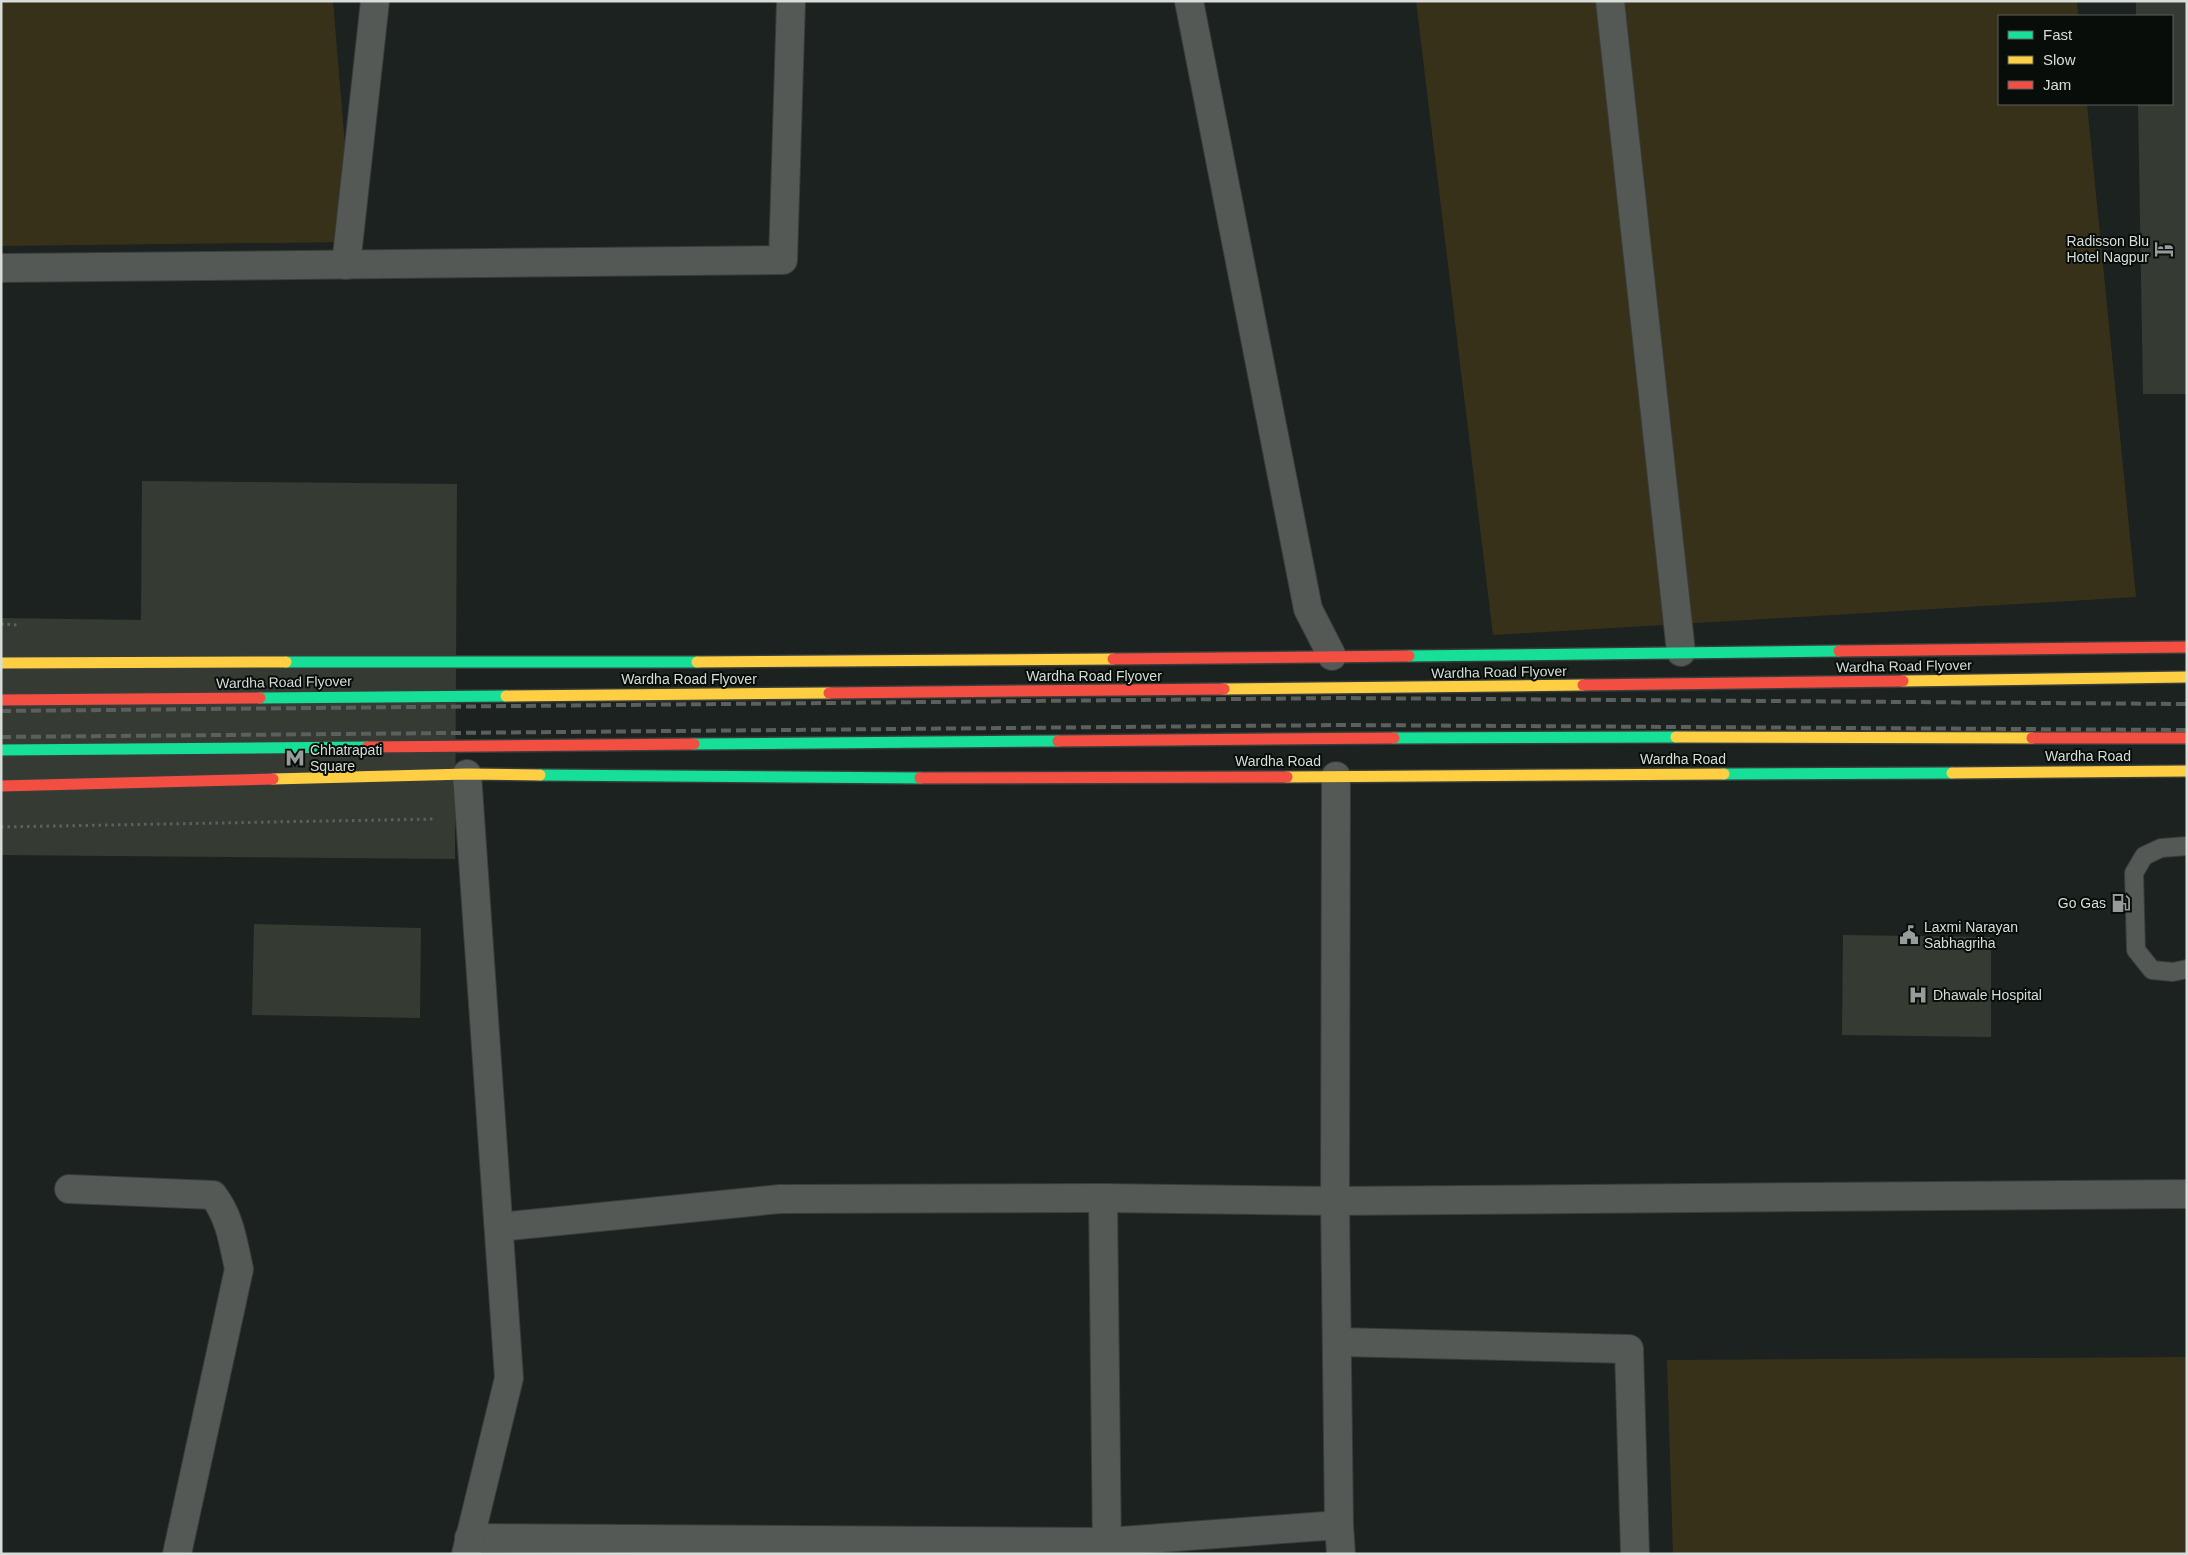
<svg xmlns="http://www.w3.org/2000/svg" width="2188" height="1555" viewBox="0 0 2188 1555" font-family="Arial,sans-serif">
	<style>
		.green { fill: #38311a }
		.building { fill: #353b32 }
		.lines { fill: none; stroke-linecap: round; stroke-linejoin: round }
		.lane-casing { stroke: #383d3b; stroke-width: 20 }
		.street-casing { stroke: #383d3b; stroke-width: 30 }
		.fast-casing { stroke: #383d3b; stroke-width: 14 }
		.slow-casing { stroke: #383d3b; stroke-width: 14 }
		.jam-casing { stroke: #383d3b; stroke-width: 14 }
		.path { stroke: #5c605e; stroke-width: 3; stroke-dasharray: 2.5 4; stroke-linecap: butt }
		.lane { stroke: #545956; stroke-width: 18 }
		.street { stroke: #545956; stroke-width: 28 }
		.fast { stroke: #16e098; stroke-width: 11 }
		.slow { stroke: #ffcf43; stroke-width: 11 }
		.jam { stroke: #f24e42; stroke-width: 11 }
		.rail { stroke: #5b5f5d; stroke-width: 4; stroke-dasharray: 10 5; stroke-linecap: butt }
		.labels { text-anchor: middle; stroke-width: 4; stroke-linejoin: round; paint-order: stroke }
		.poi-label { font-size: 14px; fill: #d7deda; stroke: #080d0a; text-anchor: start }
		.street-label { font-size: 14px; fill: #d7deda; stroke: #080d0a }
	</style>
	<rect width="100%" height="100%" fill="#1c221f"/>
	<g class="green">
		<polygon points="1,1 333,1 353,242 1,246"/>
		<polygon points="1416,1 2077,1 2078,16 1999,16 1999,104 2087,104 2136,597 1493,635"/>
		<polygon points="2187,1357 2187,1554 1673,1554 1667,1360"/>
	</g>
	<g class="building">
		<polygon points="2136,1 2187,1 2187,394 2143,394 2138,104 2172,104 2172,16 2136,16"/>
		<polygon points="142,481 457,484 455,859 1,855 1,618 141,620"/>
		<polygon points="254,924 421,928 420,1018 252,1015"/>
		<polygon points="1843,935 1991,937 1991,1037 1842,1035"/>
	</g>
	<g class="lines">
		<g class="lane-casing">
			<polyline id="lane" points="2187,846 2161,848 2144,856 2134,873 2136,950 2152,970 2173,972 2187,969"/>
		</g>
		<g class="street-casing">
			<g id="street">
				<polyline points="1189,1 1308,609 1332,656"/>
				<polyline points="1610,1 1681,652"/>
				<polyline points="346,265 375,1"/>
				<polyline points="1,268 783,260 791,1"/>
				<polyline points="1336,776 1335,1201 1339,1525 1341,1554"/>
				<path d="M69 1189 213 1195C230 1217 233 1242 239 1269L177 1554"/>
				<polyline points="1103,1198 1107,1554"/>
				<polyline points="499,1227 780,1199 1103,1198 1335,1201 2187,1194"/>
				<polyline points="1337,1342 1629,1349 1635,1554"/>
				<polyline points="469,1538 1107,1542 1339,1525"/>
				<polyline points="466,1554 509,1378 467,774"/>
			</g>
		</g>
		<g class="fast-casing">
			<g id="fast">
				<polyline points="1409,656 1839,651"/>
				<polyline points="286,662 697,662"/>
				<polyline points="260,698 506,696"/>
				<polyline points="1394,738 1676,737"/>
				<polyline points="694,744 1058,741"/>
				<polyline points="1,750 367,747"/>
				<polyline points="1724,774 1952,773"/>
				<polyline points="540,775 920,778"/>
			</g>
		</g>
		<g class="slow-casing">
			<g id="slow">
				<polyline points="697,662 1113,659"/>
				<polyline points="1,663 286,662"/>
				<polyline points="1903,681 2187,677"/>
				<polyline points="1224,689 1583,685"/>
				<polyline points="506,696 829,693"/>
				<polyline points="1676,737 2032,738"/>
				<polyline points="1952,773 2187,771"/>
				<polyline points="1287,777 1724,774"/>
				<polyline points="273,779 467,774 540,775"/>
			</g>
		</g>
		<g class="jam-casing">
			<g id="jam">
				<polyline points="1839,651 2187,647"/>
				<polyline points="1113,659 1409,656"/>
				<polyline points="1583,685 1903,681"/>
				<polyline points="829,693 1224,689"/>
				<polyline points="1,700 260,698"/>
				<polyline points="2032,738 2187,738"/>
				<polyline points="1058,741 1394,738"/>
				<polyline points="367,747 694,744"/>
				<polyline points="920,778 1287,777"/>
				<polyline points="1,786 273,779"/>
			</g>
		</g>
		<g class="path">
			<polyline points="1,624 18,625"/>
			<polyline points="1,827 436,819"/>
		</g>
		<use href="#lane" class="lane"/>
		<use href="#street" class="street"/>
		<use href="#fast" class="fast"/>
		<use href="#slow" class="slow"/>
		<use href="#jam" class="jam"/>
		<g class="rail">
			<polyline points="1,711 1341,698 2187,704"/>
			<polyline points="1,737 1343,725 2187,730"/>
		</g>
	</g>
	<defs>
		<g id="hotel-bare" transform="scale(1.5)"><path d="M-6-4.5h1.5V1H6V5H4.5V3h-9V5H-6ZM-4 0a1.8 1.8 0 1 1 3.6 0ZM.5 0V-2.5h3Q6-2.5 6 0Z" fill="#969c99" stroke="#080d0a" stroke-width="2.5" paint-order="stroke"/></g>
		<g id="metro-bare" transform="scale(1.5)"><path d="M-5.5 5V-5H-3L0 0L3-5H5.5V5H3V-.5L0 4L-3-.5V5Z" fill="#969c99" stroke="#080d0a" stroke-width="2.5" paint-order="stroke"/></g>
		<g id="fuel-bare" transform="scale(1.5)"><path d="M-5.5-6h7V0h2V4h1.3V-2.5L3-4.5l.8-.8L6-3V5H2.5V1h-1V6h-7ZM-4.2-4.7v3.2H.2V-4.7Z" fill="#969c99" stroke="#080d0a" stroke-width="2.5" paint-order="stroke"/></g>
		<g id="civic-bare" transform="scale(1.5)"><path d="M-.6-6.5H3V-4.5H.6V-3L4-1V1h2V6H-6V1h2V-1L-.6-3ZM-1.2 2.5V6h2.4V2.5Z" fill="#969c99" stroke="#080d0a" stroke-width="2.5" paint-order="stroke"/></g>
		<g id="hospital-bare" transform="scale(1.5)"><path d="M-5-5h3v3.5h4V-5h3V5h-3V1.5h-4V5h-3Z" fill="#969c99" stroke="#080d0a" stroke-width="2.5" paint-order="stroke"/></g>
	</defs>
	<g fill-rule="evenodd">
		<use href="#hotel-bare" x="2164" y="249"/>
		<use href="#metro-bare" x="295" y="758"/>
		<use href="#fuel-bare" x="2121" y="903"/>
		<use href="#civic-bare" x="1909" y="935"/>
		<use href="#hospital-bare" x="1918" y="995"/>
	</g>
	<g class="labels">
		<g class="poi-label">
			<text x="2149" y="246" text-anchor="end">Radisson Blu<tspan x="2149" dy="16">Hotel Nagpur</tspan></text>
			<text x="310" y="755">Chhatrapati<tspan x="310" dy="16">Square</tspan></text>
			<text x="2106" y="908" text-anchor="end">Go Gas</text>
			<text x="1924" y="932">Laxmi Narayan<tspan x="1924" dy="16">Sabhagriha</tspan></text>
			<text x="1933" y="1000">Dhawale Hospital</text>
		</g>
		<g class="street-label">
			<text transform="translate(1904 666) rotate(-1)" y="5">Wardha Road Flyover</text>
			<text transform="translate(1499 672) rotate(-1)" y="5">Wardha Road Flyover</text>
			<text x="1094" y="681">Wardha Road Flyover</text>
			<text x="689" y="684">Wardha Road Flyover</text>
			<text transform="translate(284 682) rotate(-1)" y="5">Wardha Road Flyover</text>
			<text x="2088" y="761">Wardha Road</text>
			<text x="1683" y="764">Wardha Road</text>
			<text x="1278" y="766">Wardha Road</text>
		</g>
	</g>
	<rect width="2188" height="1555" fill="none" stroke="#d7deda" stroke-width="5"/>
	<rect x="1998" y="15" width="175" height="90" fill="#080d0a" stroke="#5b615d"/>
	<rect x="2008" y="31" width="25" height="8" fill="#16e098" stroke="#5b615d"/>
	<text x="2043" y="40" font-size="15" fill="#d7deda">Fast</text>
	<rect x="2008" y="56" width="25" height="8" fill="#ffcf43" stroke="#5b615d"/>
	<text x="2043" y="65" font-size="15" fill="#d7deda">Slow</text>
	<rect x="2008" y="81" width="25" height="8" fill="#f24e42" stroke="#5b615d"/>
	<text x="2043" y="90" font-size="15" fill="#d7deda">Jam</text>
</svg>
